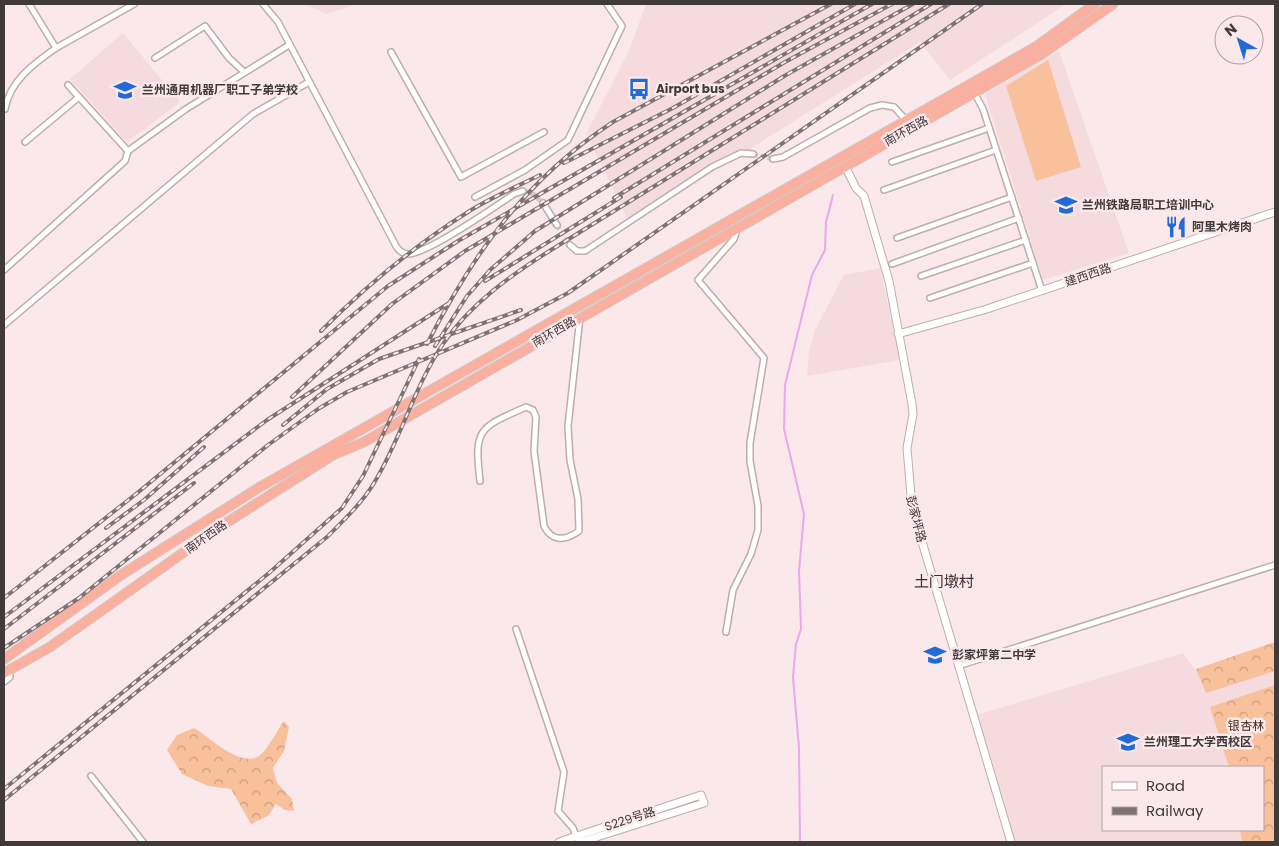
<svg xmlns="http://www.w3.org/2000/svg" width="1279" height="846" viewBox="0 0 1279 846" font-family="Poppins,'Noto Sans SC',sans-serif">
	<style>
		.built { fill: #f6dbde; fill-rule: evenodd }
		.forest { fill: url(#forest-crowns) }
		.pitch { fill: #f8c09b }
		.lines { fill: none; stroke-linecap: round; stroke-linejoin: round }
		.stream { stroke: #e9a9eb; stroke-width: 2 }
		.street-tunnel { stroke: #d5c5c7; stroke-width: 5; stroke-dasharray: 5 2.5; stroke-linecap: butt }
		.street-casing { stroke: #beadaf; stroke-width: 8 }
		.secondary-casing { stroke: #beadaf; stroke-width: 9 }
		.highway-casing { stroke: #cecccc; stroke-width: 11 }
		.street { stroke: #fff; stroke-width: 5 }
		.secondary { stroke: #fff; stroke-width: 7 }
		.highway { stroke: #fbaf9f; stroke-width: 9 }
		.rail-casing { stroke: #7e7374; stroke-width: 4 }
		.rail { stroke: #fae8ea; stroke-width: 2; stroke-dasharray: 5.5; stroke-linecap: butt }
		.labels { text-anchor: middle; stroke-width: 5; stroke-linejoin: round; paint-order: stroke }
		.poi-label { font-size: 12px; font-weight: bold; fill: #413a3b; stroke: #fae8ea; text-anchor: start }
		.street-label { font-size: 12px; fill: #413a3b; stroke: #fae8ea }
		.park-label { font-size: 12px; fill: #482913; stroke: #fae8ea }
		.quarter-label { font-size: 15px; fill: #3d3032; stroke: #fae8ea }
	</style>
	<defs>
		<pattern id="forest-crowns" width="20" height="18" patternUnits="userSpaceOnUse" patternTransform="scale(1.25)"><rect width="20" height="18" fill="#f8c09b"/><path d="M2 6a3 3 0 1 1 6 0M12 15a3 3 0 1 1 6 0" fill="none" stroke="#ca9d80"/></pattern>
	</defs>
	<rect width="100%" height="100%" fill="#fae8ea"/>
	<g class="built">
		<polygon points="303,4 357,4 327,14"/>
		<polygon points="646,4 1066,4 950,80 920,42 630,224 586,134 628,53"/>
		<polygon points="123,33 180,102 127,142 70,79"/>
		<polygon points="1059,51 1129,253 1043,280 985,94"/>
		<polygon points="880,268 900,360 807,376 809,352 815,330 844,275"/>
		<path d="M1183 653 1209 689 1275 669V842H1015L973 716ZM1103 767H1263V830H1103Z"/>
	</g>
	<g class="forest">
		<polygon points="1275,642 1275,671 1206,693 1196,669"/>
		<polygon points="1275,685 1275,842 1242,842 1240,830 1263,830 1263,767 1229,767 1210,707"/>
		<path d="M284 721 289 727 284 751 273 768 277 783 292 799 294 811 285 810 276 804 268 816 251 824 231 789 208 786 182 774 167 750 177 735 194 728C210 737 240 768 259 756 267 751 278 729 284 721Z"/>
	</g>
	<polygon class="pitch" points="1048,60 1081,167 1036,181 1006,86"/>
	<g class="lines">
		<polyline class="stream" points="800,842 799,748 793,677 796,644 801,629 799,571 804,514 784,429 785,385 812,275 825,250 826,222 833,195"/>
		<g class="street-tunnel">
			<polyline points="753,154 773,159"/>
			<polyline points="523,191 533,194 543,203"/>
			<polyline points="557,225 570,245"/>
		</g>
		<g class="street-casing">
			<g id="street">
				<polyline points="29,4 56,48 134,4"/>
				<path d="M263 4 278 22 396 246C399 251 403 254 409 254 430 252 493 208 514 194L523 191"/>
				<polyline points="391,52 461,177 544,132"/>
				<polyline points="155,58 205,26 229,58 244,72"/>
				<polyline points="68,85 128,151 186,109 289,45"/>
				<polyline points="974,92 983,109 1042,291"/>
				<path d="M5 109C10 81 33 64 56 48"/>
				<polyline points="25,142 79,97"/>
				<polyline points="773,159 783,157 870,108 882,105 894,107 906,120"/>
				<polyline points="892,162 989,128"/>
				<polyline points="884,190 996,150"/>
				<polyline points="475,197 525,170 568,140 622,26 607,4"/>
				<polyline points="543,203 557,225"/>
				<polyline points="897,238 1012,197"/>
				<polyline points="570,245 577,251 585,251 712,167 741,153 753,154"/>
				<polyline points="892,264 1019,218"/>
				<polyline points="4,270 125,161 128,151"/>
				<polyline points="921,276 1026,240"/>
				<polyline points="930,298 1033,263"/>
				<polyline points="4,325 253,114 309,82"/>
				<path d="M480 481C474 429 478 428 526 407L533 410 536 417 534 451 544 526C552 542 565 541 579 531L578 499 570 460 568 426 580 317"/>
				<polyline points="516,629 564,772 558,811 573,828 577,839"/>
				<polyline points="726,632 733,590 751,554 758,530 758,506 750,461 750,443 764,358 698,280 734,239 736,233 734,228"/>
				<polyline points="958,666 1275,565"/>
				<polyline points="4,682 10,677 9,669"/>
				<polyline points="91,776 143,842"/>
			</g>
		</g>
		<g class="secondary-casing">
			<g id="secondary">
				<polyline points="845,166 856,188 864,196 889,281 912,404 913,414 907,448 912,508 1011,842"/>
				<polyline points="898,334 987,309 1275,212"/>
				<polyline points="559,842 701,795 704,803 581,842"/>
			</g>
		</g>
		<g class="highway-casing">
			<g id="highway">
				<polyline points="4,659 121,575 260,487 983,77 1037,46 1095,4"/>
				<polyline points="4,673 50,647 218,528 333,455 364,442 1042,54 1113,4"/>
			</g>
		</g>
		<use href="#street" class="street"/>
		<use href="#secondary" class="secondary"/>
		<use href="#highway" class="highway"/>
		<g class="rail-casing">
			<g id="rail">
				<polyline points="564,163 673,108 855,4"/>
				<polyline points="614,198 931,4"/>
				<polyline points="485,281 621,197"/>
				<path d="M321 331C366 286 414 246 468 212 490 198 516 187 540 175"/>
				<path d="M427 344C474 252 526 179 613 122L831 4"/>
				<polyline points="435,346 467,296 490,270 535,231 786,75 913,4"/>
				<polyline points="292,397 392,304 465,251 785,62 892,4"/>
				<polyline points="283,425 327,389 379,359 521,310"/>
				<polyline points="106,528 144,500 204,447"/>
				<polyline points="4,598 136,494 388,286 458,241 872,4"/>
				<polyline points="4,617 267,420 449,303"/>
				<polyline points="4,629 194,483"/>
				<polyline points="4,648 79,598 268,445 318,409 347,392 517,320 568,293 982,4"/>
				<polyline points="4,789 269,573 342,508 363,476 419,359"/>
				<path d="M4 800 327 537C344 520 362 503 374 483 401 439 414 387 443 344 470 304 511 275 551 250L949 4"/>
			</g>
		</g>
		<use href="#rail" class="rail"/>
	</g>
	<defs>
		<g id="bus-bare" transform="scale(1.725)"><path d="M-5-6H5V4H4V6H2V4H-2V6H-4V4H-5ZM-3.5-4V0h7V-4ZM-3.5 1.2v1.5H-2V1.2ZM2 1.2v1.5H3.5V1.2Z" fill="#246ad6" stroke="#fae8ea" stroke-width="2.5" paint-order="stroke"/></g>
		<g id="school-bare" transform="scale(1.725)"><path d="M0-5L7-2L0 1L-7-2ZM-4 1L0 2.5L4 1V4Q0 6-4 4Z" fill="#246ad6" stroke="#fae8ea" stroke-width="2.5" paint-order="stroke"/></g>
		<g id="university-bare" transform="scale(1.725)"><path d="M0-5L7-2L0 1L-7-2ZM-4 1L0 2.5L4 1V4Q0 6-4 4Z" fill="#246ad6" stroke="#fae8ea" stroke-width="2.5" paint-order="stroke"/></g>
		<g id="restaurant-bare" transform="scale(1.725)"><path d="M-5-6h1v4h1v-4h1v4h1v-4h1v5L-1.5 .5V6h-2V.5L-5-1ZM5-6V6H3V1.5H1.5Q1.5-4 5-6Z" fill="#246ad6" stroke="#fae8ea" stroke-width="2.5" paint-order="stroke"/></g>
	</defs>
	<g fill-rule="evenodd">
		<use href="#bus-bare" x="639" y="89"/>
		<use href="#school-bare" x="125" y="90"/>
		<use href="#university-bare" x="1066" y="205"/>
		<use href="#restaurant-bare" x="1176" y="227"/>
		<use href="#school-bare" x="935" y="655"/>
		<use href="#university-bare" x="1128" y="742"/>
	</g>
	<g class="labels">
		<g class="poi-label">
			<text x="656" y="93">Airport bus</text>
			<text x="142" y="94">兰州通用机器厂职工子弟学校</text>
			<text x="1082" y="209">兰州铁路局职工培训中心</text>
			<text x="1192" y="231">阿里木烤肉</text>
			<text x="952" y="659">彭家坪第二中学</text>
			<text x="1144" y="746">兰州理工大学西校区</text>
		</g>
		<g class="street-label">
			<text transform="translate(906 131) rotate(-29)" y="4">南环西路</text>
			<text transform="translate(1088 275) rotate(-19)" y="4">建西西路</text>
			<text transform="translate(554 332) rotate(-30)" y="4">南环西路</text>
			<text transform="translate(916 519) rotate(76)" y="4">彭家坪路</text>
			<text transform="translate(206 537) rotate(-35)" y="4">南环西路</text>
			<text transform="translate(630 819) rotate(-18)" y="4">S229号路</text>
		</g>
		<g class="park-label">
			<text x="1246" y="730">银杏林</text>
		</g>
		<g class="quarter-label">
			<text x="944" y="587">土门墩村</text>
		</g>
	</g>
	<rect width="1279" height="846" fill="none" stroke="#413a3b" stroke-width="10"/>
	<rect x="1102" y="766" width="162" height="65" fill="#fae8ea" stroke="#b0a2a4"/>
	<rect x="1112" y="782" width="25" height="8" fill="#ffffff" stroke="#b0a2a4"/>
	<text x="1146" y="791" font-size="15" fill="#413a3b">Road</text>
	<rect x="1112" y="807" width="25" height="8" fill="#7e7374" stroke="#b0a2a4"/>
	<text x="1146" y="816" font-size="15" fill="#413a3b">Railway</text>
	<g transform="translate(1239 40) rotate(321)"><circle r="24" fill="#fae8ea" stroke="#b0a2a4"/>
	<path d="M0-4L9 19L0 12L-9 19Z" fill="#246ad6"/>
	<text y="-8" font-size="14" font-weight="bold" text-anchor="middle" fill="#413a3b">N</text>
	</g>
</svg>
